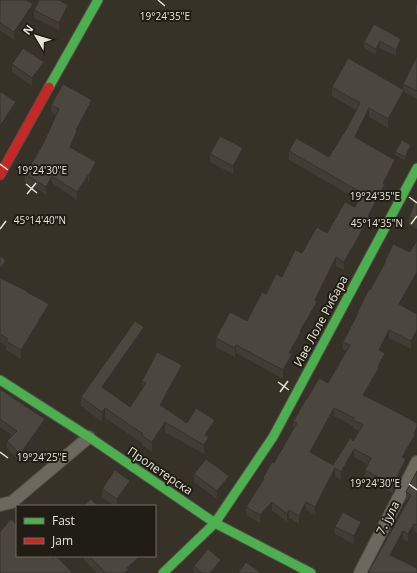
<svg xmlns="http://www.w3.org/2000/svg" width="417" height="573" viewBox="0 0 417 573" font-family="'Open Sans',sans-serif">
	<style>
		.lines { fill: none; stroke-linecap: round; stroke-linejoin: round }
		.street-casing { stroke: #524e44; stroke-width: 14 }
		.fast-casing { stroke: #524e44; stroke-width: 11 }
		.jam-casing { stroke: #524e44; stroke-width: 11 }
		.street { stroke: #6b685e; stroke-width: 12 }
		.fast { stroke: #4caf50; stroke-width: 9 }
		.jam { stroke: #c62828; stroke-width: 9 }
		.wall { fill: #403d35; fill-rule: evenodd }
		.shaded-wall { fill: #34322b }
		.building { fill: #4b473e; stroke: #34322b; fill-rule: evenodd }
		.ticks { fill: none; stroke: #e8e3d7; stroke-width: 1.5 }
		.labels { text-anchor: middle; stroke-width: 4; stroke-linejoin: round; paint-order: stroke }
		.street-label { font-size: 12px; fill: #e8e3d7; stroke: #201d14 }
		.ticks-label { font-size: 10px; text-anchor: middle; fill: #e8e3d7; stroke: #201d14; stroke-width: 4; stroke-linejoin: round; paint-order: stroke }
	</style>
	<rect width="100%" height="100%" fill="#373227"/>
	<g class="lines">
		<g class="street-casing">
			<g id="street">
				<polyline points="0,505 12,502 89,437"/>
				<polyline points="360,573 417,462"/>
			</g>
		</g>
		<g class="fast-casing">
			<g id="fast">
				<polyline points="49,87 98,0"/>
				<polyline points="0,380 89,437 215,523 311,573"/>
				<polyline points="163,573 215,523 273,437 417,168"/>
			</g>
		</g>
		<g class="jam-casing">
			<polyline id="jam" points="0,175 49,87"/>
		</g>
		<use href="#street" class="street"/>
		<use href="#fast" class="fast"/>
		<use href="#jam" class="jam"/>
	</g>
	<g class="wall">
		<polygon points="0,0 33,12 14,40 0,30"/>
		<polygon points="417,4 417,14 416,14 416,6"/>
		<polygon points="34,10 68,12 59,30 34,18"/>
		<polygon points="374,24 401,45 396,56 380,48 376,55 364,48 364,42"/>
		<polygon points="417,56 417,99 404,92 404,99 388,128 369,117 358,139 395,169 385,187 385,193 369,223 369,226 359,244 359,245 344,270 336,266 317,306 317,310 301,339 301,341 292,358 292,363 283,379 236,353 235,357 216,347 216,338 247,321 266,294 282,277 302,253 327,233 355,207 359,200 289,160 289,151 329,157 347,128 356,110 332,96 332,87 403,89 403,84"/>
		<polygon points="12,64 44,70 32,86 12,72"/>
		<polygon points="51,105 92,108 77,134 77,139 73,149 96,170 89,183 88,182 77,200 52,183 46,194 25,182 25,174 42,146 56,115 51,112"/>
		<polygon points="411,148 405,160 395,155 395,152"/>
		<polygon points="210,154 243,155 233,174 210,162"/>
		<polygon points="417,198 417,229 409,225 409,217 413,209 413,205"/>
		<path d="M417 240V280L403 306 417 314V338L411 349 389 338 382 352 385 361 379 373V376L367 396 415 438V443L405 459 406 467 393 493 365 478V470L367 464 354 457 341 480 335 476 315 515 306 510 299 524 289 518 287 522 272 510 260 523 246 515V507L263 480V478L274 463 293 429V422L307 399 328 383 346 351 343 350V342L357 316V313L385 263V261L410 252ZM334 416 353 426V428L359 431 353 441 333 465 313 454Z"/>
		<polygon points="0,278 27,292 49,312 21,359 6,350 6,346 0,342"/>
		<polygon points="144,337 106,390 130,407 142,389 142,381 182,374 164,408 187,423 215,429 209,439 209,447 204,454 165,432 152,452 142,445 142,443 105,418 102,422 81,406 81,397"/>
		<polygon points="0,389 45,427 20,462 7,448 7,441 12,435 0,427"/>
		<polygon points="417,471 417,533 414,531 408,542 403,539 393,556 417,568 417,573 368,573 408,501 406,500 406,492"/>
		<polygon points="194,474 229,483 217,499 194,482"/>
		<polygon points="130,488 118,506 115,506 102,497 102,489"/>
		<polygon points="335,527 361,529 354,544 335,534"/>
		<polygon points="84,556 149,556 131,573 97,573 84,560"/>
		<polygon points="194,566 221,568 217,573 194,573"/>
	</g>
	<g class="shaded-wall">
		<polygon points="33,4 33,12 14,40 14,32"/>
		<polygon points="68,5 68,12 59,30 59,23"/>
		<polygon points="401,39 401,45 396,56 396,50"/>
		<polygon points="380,41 380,48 376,55 376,49"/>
		<polygon points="44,62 44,70 32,86 32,78"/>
		<polygon points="404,90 404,99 388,128 388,119"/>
		<polygon points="92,100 92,108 77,134 77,139 70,155 70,147 76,130"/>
		<polygon points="16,102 16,109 0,133 0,126"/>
		<polygon points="369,108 369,117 355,146 355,137"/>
		<polygon points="411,145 411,148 405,160 405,157"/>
		<polygon points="243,148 243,155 233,174 233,166"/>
		<polygon points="395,160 395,169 385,187 385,193 369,223 369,226 359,244 359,245 344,270 344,262 359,236 383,183"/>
		<polygon points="96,162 96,170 89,183 89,175"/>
		<polygon points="88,175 88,182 77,200 77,192"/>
		<polygon points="52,176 52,183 46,194 46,187"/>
		<polygon points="336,257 336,266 317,306 317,310 301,339 301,341 292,358 292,363 283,379 283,370 289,353"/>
		<polygon points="6,260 6,268 0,278 0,269"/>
		<polygon points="417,272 417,280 399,313 399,304"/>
		<polygon points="49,304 49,312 21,359 21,350"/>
		<polygon points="144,327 144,337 102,397 102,387"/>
		<polygon points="389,330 389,338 379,358 379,350"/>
		<polygon points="417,330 417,338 411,349 411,341"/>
		<polygon points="236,345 236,353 235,357 235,348"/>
		<polygon points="385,353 385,361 379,373 379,376 363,403 363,395"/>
		<polygon points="182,365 182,374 160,415 160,405"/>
		<polygon points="105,408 105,418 102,422 102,412"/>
		<polygon points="334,408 334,416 310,460 310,452"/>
		<polygon points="45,419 45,427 20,462 20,454"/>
		<polygon points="215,420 215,429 209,439 209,447 204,454 204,445 205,435"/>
		<polygon points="165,422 165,432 152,452 152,442"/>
		<polygon points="417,427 417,435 415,438 415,443 402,465 402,457"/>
		<polygon points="354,449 354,457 341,480 341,472"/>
		<polygon points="406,459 406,467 393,493 393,485"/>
		<polygon points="335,468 335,476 315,515 315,507"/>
		<polygon points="229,476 229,483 217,499 217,491"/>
		<polygon points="130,481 130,488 118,506 117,506 117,499"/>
		<polygon points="272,502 272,510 260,523 260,515"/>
		<polygon points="306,502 306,510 299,524 299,516"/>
		<polygon points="289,510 289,518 287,522 287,514"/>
		<polygon points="361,522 361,529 354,544 354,536"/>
		<polygon points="414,524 414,531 408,542 408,534"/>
		<polygon points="403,531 403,539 390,562 390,555"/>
		<polygon points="140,556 149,556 131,573 125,573 127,568"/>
		<polygon points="221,560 221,568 217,573 210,573"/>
	</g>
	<g class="building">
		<polygon points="0,0 26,0 33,4 14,32 0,23"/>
		<polygon points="39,0 59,0 68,5 59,23 34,10"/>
		<polygon points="374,24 401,39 396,50 380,41 376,49 364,42"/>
		<polygon points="23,48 44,62 32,78 12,64"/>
		<polygon points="417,56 417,91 403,84"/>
		<polygon points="348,58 404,90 388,119 369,108 355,137 395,160 383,183 385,184 368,216 369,217 359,236 344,262 336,257 315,300 317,302 300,331 301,332 289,353 292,354 283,370 236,345 235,348 216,338 230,312 247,321 262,292 266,294 276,274 282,277 295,250 302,253 317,227 327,233 345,202 355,207 362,193 289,151 296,138 329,157 347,128 360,103 332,87"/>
		<polygon points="63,84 92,100 76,130 77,131 70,147 96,162 89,175 88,175 77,192 52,176 46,187 25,174 42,146 59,109 51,105"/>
		<polygon points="0,91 16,102 0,126"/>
		<polygon points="220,136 243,148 233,166 210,154"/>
		<polygon points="402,140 411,145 405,157 395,152"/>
		<polygon points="417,198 417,221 409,217 414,206 413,205"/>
		<path d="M417 240V272L399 304 417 314V330L411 341 389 330 379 350 385 353 378 367 379 368 363 395 393 410 417 423V427L414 434 415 435 402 457 406 459 393 485 365 470 371 458 354 449 341 472 335 468 315 507 306 502 299 516 289 510 287 514 272 502 260 515 246 507 264 479 263 478 272 462 274 463 297 423 293 422 306 399H307L319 378 328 383 350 345 343 342 358 313H357L369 289 370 290 386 261H385L393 244 410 252ZM334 408 354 418 353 420 363 425 353 441 350 438 333 465 310 452Z"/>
		<polygon points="0,256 6,260 0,269"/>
		<polygon points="0,278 27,291 27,292 49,304 21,350 6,341 8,339 0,334"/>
		<polygon points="135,321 144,327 102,387 130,407 146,383 142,381 157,352 182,365 160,405 187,423 196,408 215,420 205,435 209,437 204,445 165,422 152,442 142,436 143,434 105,408 102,412 81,397"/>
		<polygon points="0,389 45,419 20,454 7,441 17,431 0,419"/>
		<polygon points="206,459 229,476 217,491 194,474"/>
		<polygon points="115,470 130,481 117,499 102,489"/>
		<polygon points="417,471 417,525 414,524 408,534 403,531 390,555 417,568 417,573 368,573 411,495 406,492"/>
		<polygon points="91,499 98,506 84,506"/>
		<polygon points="343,512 361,522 354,536 335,527"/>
		<polygon points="11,519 17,525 17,556 50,556 53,558 56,556 73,573 1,573 0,572 0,532"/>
		<polygon points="208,549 221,560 210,573 202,573 194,566"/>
		<polygon points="89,556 140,556 127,568 129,569 125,573 106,573"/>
		<polygon points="246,562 261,573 238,573"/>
	</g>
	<path class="ticks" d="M158 0 165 6M0 164 8 170M26 184 37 193M27 194 36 183M409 197 417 203M411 224 417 216M0 229 6 221M278 382 289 390M280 392 288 381M0 452 8 458M409 484 417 490"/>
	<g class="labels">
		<g class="street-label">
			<text transform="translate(321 321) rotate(-62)" y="4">Иве Лоле Рибара</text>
			<text transform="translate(160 471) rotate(34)" y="4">Пролетерска</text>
			<text transform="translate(388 518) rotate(-63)" y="4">7. јула</text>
		</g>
	</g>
	<g class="ticks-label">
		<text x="165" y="20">19°24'35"E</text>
		<text x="42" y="174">19°24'30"E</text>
		<text x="375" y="200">19°24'35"E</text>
		<text x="40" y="224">45°14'40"N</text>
		<text x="377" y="227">45°14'35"N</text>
		<text x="42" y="461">19°24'25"E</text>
		<text x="375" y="487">19°24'30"E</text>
	</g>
	<rect x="16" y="505" width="140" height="52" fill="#201d14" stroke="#706c62"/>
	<rect x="24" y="518" width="20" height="6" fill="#4caf50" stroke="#706c62"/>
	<text x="52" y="525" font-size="12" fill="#e8e3d7">Fast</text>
	<rect x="24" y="538" width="20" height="6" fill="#c62828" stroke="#706c62"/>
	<text x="52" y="545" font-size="12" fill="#e8e3d7">Jam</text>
	<g transform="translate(36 36) rotate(308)" stroke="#201d14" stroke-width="3" paint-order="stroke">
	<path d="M0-3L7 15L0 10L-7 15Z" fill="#e8e3d7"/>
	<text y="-6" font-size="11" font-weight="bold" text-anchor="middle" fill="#e8e3d7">N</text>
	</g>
</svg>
